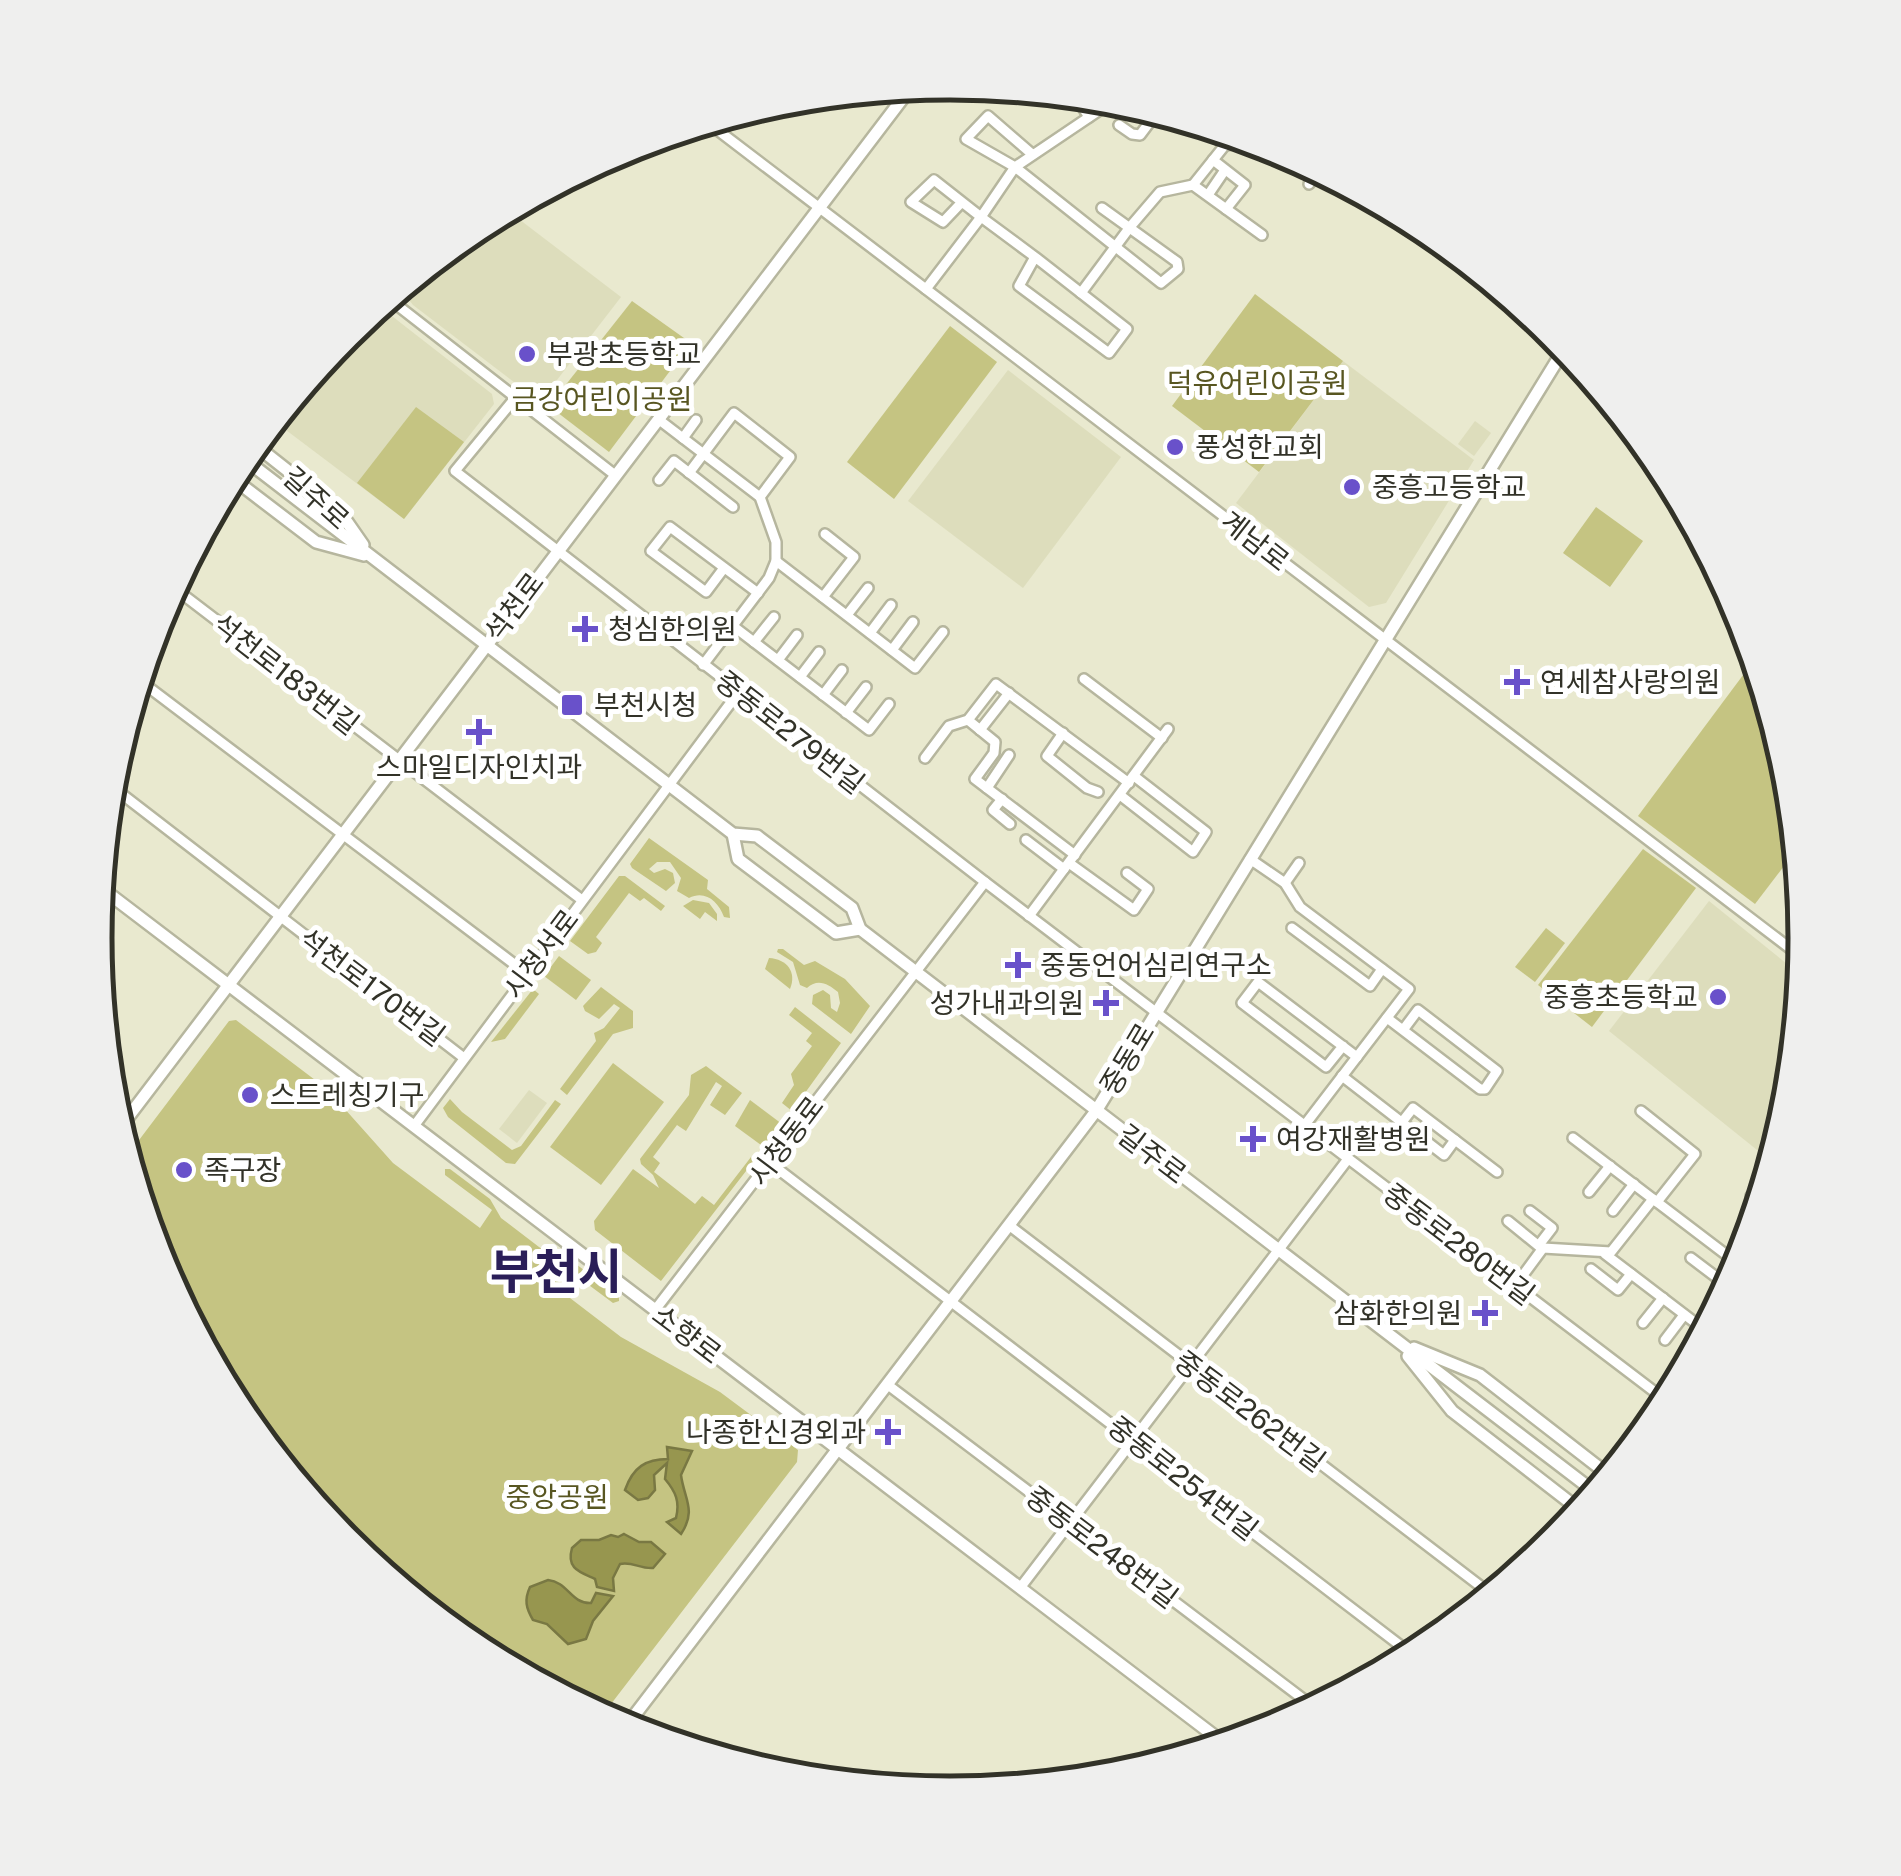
<svg xmlns="http://www.w3.org/2000/svg" width="1901" height="1876" viewBox="0 0 1901 1876" font-family="'Public Sans','Noto Sans KR',sans-serif">
	<style>
		.built { fill: #ddddbc }
		.green { fill: #c5c482 }
		.water { fill: #97964f; stroke: #797843; stroke-width: 2.5 }
		.lines { fill: none; stroke-linecap: round; stroke-linejoin: round }
		.street-casing { stroke: #b6b69e; stroke-width: 14 }
		.secondary-casing { stroke: #b6b69e; stroke-width: 16 }
		.street { stroke: #fff; stroke-width: 9 }
		.secondary { stroke: #fff; stroke-width: 11 }
		.poi-dot { fill: #6951ca; stroke: #fff; stroke-width: 4 }
		.labels { text-anchor: middle; stroke-width: 10; stroke-linejoin: round; paint-order: stroke }
		.poi-label { font-size: 28px; fill: #323228; stroke: #fff; text-anchor: start }
		.park-label { font-size: 28px; fill: #585621; stroke: #fff }
		.street-label { font-size: 28px; fill: #323228; stroke: #fff }
		.town-label { font-size: 48px; font-weight: bold; fill: #2a1e58; stroke: #fff }
		.rim { fill: none; stroke: #323228; stroke-width: 5 }
	</style>
	<rect width="100%" height="100%" fill="#e9e9cf"/>
	<g class="built">
		<polygon points="507,210 621,297 540,402 413,305 402,291 411,279 476,226"/>
		<polygon points="379,306 492,394 494,404 404,519 274,421 346,333"/>
		<polygon points="1343,361 1474,460 1386,603 1369,607 1236,503"/>
		<polygon points="1008,370 1121,457 1023,588 908,501"/>
		<polygon points="1475,421 1491,433 1474,456 1458,444"/>
		<polygon points="1709,901 1802,976 1789,1105 1772,1162 1609,1031"/>
		<polygon points="529,1090 547,1103 517,1143 499,1129"/>
	</g>
	<g class="green">
		<polygon points="1255,294 1343,361 1259,472 1172,406"/>
		<polygon points="632,301 691,343 609,452 549,406"/>
		<polygon points="950,326 997,362 894,499 847,462"/>
		<polygon points="416,407 464,442 404,519 357,483"/>
		<polygon points="1596,507 1643,541 1610,587 1563,553"/>
		<polygon points="1755,659 1790,772 1797,849 1755,904 1638,816"/>
		<path d="M649 838 708 880 707 889 729 907 730 918 724 917C718 901 705 890 689 898L677 891 681 878 670 862H657L649 869 654 873 665 869 673 873 675 883 666 891 632 868 630 864Z"/>
		<polygon points="1643,849 1696,888 1592,1027 1538,985"/>
		<polygon points="619,876 625,876 665,906 661,911 644,898 640,901 629,893 596,937 602,943 596,952 588,954 570,941"/>
		<polygon points="693,900 709,903 717,914 717,921 705,912 700,919 683,906"/>
		<polygon points="1546,928 1565,943 1535,982 1515,967"/>
		<path d="M778 949H783L804 965 815 961 845 979 870 1006 851 1034 812 1004 813 995 823 990 830 995 831 1008 837 1012 840 1003 838 992C828 984 818 978 807 988L800 985 793 962 777 952Z"/>
		<polygon points="559,956 591,980 576,1000 544,976"/>
		<path d="M769 958C787 959 797 972 790 989L765 969Z"/>
		<polygon points="601,987 633,1011 633,1028 613,1034 567,1095 560,1089 596,1041 594,1033 604,1028 620,1008 614,1004 599,1019 585,1011 583,1006"/>
		<polygon points="533,989 539,994 505,1039 491,1042"/>
		<polygon points="795,1007 841,1043 792,1111 782,1103 794,1085 791,1074 812,1046 806,1041 812,1033 789,1015"/>
		<polygon points="236,1020 327,1089 393,1163 480,1228 492,1210 445,1175 445,1169 450,1169 490,1199 501,1218 556,1260 576,1264 619,1297 619,1301 613,1303 566,1268 553,1285 621,1337 720,1392 798,1450 797,1462 601,1717 475,1649 345,1543 239,1413 160,1265 127,1156 229,1021"/>
		<polygon points="613,1063 664,1102 601,1185 550,1147"/>
		<polygon points="706,1066 742,1093 725,1115 710,1105 722,1086 716,1082 686,1131 677,1125 653,1157 660,1163 654,1172 695,1204 702,1196 714,1205 751,1157 753,1162 661,1281 595,1230 594,1221 633,1169 659,1188 653,1175 641,1164 640,1159 689,1095 691,1075"/>
		<polygon points="450,1099 462,1112 512,1150 521,1146 555,1100 561,1104 515,1164 506,1163 448,1117 443,1108"/>
		<polygon points="750,1100 782,1124 767,1145 761,1145 735,1126"/>
	</g>
	<g class="water">
		<path d="M667 1447 692 1451 681 1475C684 1499 697 1510 681 1534L667 1522 676 1518C680 1502 676 1492 665 1479L667 1463 654 1475 655 1490 648 1498 638 1500 625 1490C633 1467 646 1459 668 1459Z"/>
		<path d="M624 1534 639 1542H651L665 1554 653 1568C640 1569 632 1561 620 1564L613 1578 614 1591 597 1587 595 1579C580 1572 566 1569 572 1548L581 1540H599L611 1535 618 1537Z"/>
		<path d="M548 1580C568 1582 571 1604 591 1603L596 1593 613 1596 593 1621 586 1639 568 1644 547 1624 533 1620C526 1608 524 1600 530 1587Z"/>
	</g>
	<g class="lines">
		<g class="street-casing">
			<g id="street">
				<polyline points="1053,93 1058,93"/>
				<polyline points="1075,95 1089,117"/>
				<polyline points="707,122 1804,959"/>
				<polyline points="1199,124 1225,145 1256,141"/>
				<polyline points="1119,125 1132,134 1140,135 1158,111"/>
				<polyline points="1033,155 988,116 966,139 1015,167 1116,99"/>
				<polyline points="1213,160 1245,185 1226,209"/>
				<polyline points="1309,184 1320,170"/>
				<polyline points="1193,185 1225,145"/>
				<polyline points="1208,195 1225,170"/>
				<polyline points="962,202 943,222 911,202 934,180 981,217 1015,167 1161,283 1178,269 1177,262 1102,208"/>
				<polyline points="926,289 981,217 1035,257 1019,286 1109,353 1127,329 1035,257"/>
				<polyline points="1081,293 1130,227 1160,192 1193,185 1262,235"/>
				<polyline points="388,298 615,475"/>
				<polyline points="516,397 455,471 985,882 1668,1402"/>
				<polyline points="658,419 760,497 776,542 776,561 769,578 703,665"/>
				<polyline points="683,438 696,420"/>
				<polyline points="689,473 734,413 790,457 760,497"/>
				<polyline points="659,480 674,461 733,507"/>
				<polyline points="776,561 915,668 943,632"/>
				<polyline points="724,568 706,592 651,551 670,527 758,593"/>
				<polyline points="173,587 582,900"/>
				<polyline points="823,597 854,557 825,534"/>
				<polyline points="847,615 868,588"/>
				<polyline points="733,626 869,730 889,704"/>
				<polyline points="870,633 891,605"/>
				<polyline points="754,642 774,617"/>
				<polyline points="892,650 913,622"/>
				<polyline points="778,660 797,635"/>
				<polyline points="800,677 819,652"/>
				<polyline points="1084,679 1162,738"/>
				<polyline points="139,680 526,973"/>
				<polyline points="823,695 842,670"/>
				<polyline points="846,713 866,687"/>
				<polyline points="968,720 995,742 994,753 975,779 1075,855"/>
				<polyline points="980,730 1009,693"/>
				<polyline points="1063,733 1047,756 1087,788 1098,792"/>
				<polyline points="925,758 949,726 968,720 996,684 1129,783"/>
				<polyline points="110,785 464,1058"/>
				<polyline points="987,788 1009,755"/>
				<polyline points="1120,795 1193,852 1206,832 1134,776"/>
				<polyline points="1002,799 993,810 1010,824"/>
				<polyline points="1026,840 1064,869"/>
				<polyline points="1250,859 1285,883 1300,907 1409,989 1304,1126"/>
				<polyline points="1069,863 1134,910 1148,889 1127,873"/>
				<polyline points="1285,883 1299,863"/>
				<polyline points="1029,916 1168,729"/>
				<polyline points="1292,928 1370,986 1382,969"/>
				<polyline points="1387,1018 1480,1089 1485,1089 1497,1071 1418,1010 1403,1030"/>
				<polyline points="1343,1046 1326,1067 1242,1003 1258,982 1357,1057"/>
				<polyline points="1342,1076 1444,1155 1455,1140 1413,1108 1402,1122"/>
				<polyline points="1641,1111 1695,1154 1657,1202"/>
				<polyline points="414,1126 738,693"/>
				<polyline points="1573,1138 1653,1199"/>
				<polyline points="1455,1140 1497,1172"/>
				<polyline points="770,1163 1414,1656"/>
				<polyline points="1589,1192 1610,1166"/>
				<polyline points="1751,1196 1760,1203"/>
				<polyline points="1530,1211 1552,1228 1539,1245"/>
				<polyline points="1613,1211 1634,1184"/>
				<polyline points="1508,1221 1540,1247"/>
				<polyline points="1010,1226 1492,1595"/>
				<polyline points="1605,1254 1706,1331"/>
				<polyline points="1691,1258 1720,1280"/>
				<polyline points="1591,1269 1618,1290 1631,1274"/>
				<polyline points="1515,1286 1543,1248 1611,1252 1653,1199 1741,1266"/>
				<polyline points="1729,1287 1720,1280 1735,1261"/>
				<polyline points="655,1310 985,882"/>
				<polyline points="1643,1323 1663,1298"/>
				<polyline points="1665,1340 1684,1315"/>
				<polyline points="1688,1357 1700,1343"/>
				<polyline points="888,1385 1315,1708"/>
				<polyline points="1020,1588 1348,1159"/>
			</g>
		</g>
		<g class="secondary-casing">
			<g id="secondary">
				<polyline points="254,444 340,512 363,545"/>
				<polyline points="243,458 733,834 757,836 852,908 860,929 1596,1493"/>
				<polyline points="231,477 316,542 364,555"/>
				<polyline points="733,834 738,859 836,933 860,929"/>
				<polyline points="100,887 1225,1744"/>
				<polyline points="119,1129 912,86"/>
				<polyline points="1414,1348 1480,1375 1610,1476"/>
				<polyline points="1408,1356 1452,1411 1581,1511"/>
				<polyline points="624,1729 1096,1111 1566,346"/>
			</g>
		</g>
		<use href="#street" class="street"/>
		<use href="#secondary" class="secondary"/>
	</g>
	<g class="poi-dot">
		<circle cx="527" cy="354" r="10"/>
		<circle cx="1175" cy="447" r="10"/>
		<circle cx="1352" cy="487" r="10"/>
		<path d="M580 614h10v10h10v10h-10v10h-10v-10h-10v-10h10z"/>
		<path d="M1512 667h10v10h10v10h-10v10h-10v-10h-10v-10h10z"/>
		<rect x="560" y="693" width="24" height="24" rx="5"/>
		<path d="M474 717h10v10h10v10h-10v10h-10v-10h-10v-10h10z"/>
		<path d="M1013 950h10v10h10v10h-10v10h-10v-10h-10v-10h10z"/>
		<circle cx="1718" cy="997" r="10"/>
		<path d="M1101 988h10v10h10v10h-10v10h-10v-10h-10v-10h10z"/>
		<circle cx="250" cy="1095" r="10"/>
		<path d="M1248 1124h10v10h10v10h-10v10h-10v-10h-10v-10h10z"/>
		<circle cx="184" cy="1170" r="10"/>
		<path d="M1480 1298h10v10h10v10h-10v10h-10v-10h-10v-10h10z"/>
		<path d="M883 1417h10v10h10v10h-10v10h-10v-10h-10v-10h10z"/>
	</g>
	<g class="labels">
		<g class="poi-label">
			<text x="547" y="364">부광초등학교</text>
			<text x="1195" y="457">풍성한교회</text>
			<text x="1372" y="497">중흥고등학교</text>
			<text x="608" y="639">청심한의원</text>
			<text x="1540" y="692">연세참사랑의원</text>
			<text x="594" y="715">부천시청</text>
			<text x="479" y="777" text-anchor="middle">스마일디자인치과</text>
			<text x="1040" y="975">중동언어심리연구소</text>
			<text x="1698" y="1007" text-anchor="end">중흥초등학교</text>
			<text x="1084" y="1013" text-anchor="end">성가내과의원</text>
			<text x="270" y="1105">스트레칭기구</text>
			<text x="1276" y="1149">여강재활병원</text>
			<text x="204" y="1180">족구장</text>
			<text x="1462" y="1323" text-anchor="end">삼화한의원</text>
			<text x="866" y="1442" text-anchor="end">나종한신경외과</text>
		</g>
		<g class="park-label">
			<text x="1257" y="393">덕유어린이공원</text>
			<text x="602" y="409">금강어린이공원</text>
			<text x="557" y="1507">중앙공원</text>
		</g>
		<g class="street-label">
			<text transform="translate(316 498) rotate(42)" y="10">길주로</text>
			<text transform="translate(1255 541) rotate(38)" y="10">계남로</text>
			<text transform="translate(514 607) rotate(-53)" y="10">석천로</text>
			<text transform="translate(286 674) rotate(38)" y="10">석천로183번길</text>
			<text transform="translate(790 732) rotate(38)" y="10">중동로279번길</text>
			<text transform="translate(541 954) rotate(-53)" y="10">시청서로</text>
			<text transform="translate(372 987) rotate(37)" y="10">석천로170번길</text>
			<text transform="translate(1127 1059) rotate(-59)" y="10">중동로</text>
			<text transform="translate(786 1141) rotate(-53)" y="10">시청동로</text>
			<text transform="translate(1152 1154) rotate(37)" y="10">길주로</text>
			<text transform="translate(1459 1244) rotate(37)" y="10">중동로280번길</text>
			<text transform="translate(687 1334) rotate(37)" y="10">소향로</text>
			<text transform="translate(1250 1411) rotate(37)" y="10">중동로262번길</text>
			<text transform="translate(1183 1478) rotate(38)" y="10">중동로254번길</text>
			<text transform="translate(1102 1547) rotate(37)" y="10">중동로248번길</text>
		</g>
		<g class="town-label">
			<text x="556" y="1289">부천시</text>
		</g>
	</g>
	<path d="M0 0H1901V1876H0ZM112 938a838 838 0 1 1 1676 0a838 838 0 1 1-1676 0Z" fill="#efefee" fill-rule="evenodd"/>
	<path class="rim" d="M112 938a838 838 0 1 1 1676 0a838 838 0 1 1-1676 0Z"/>
</svg>
